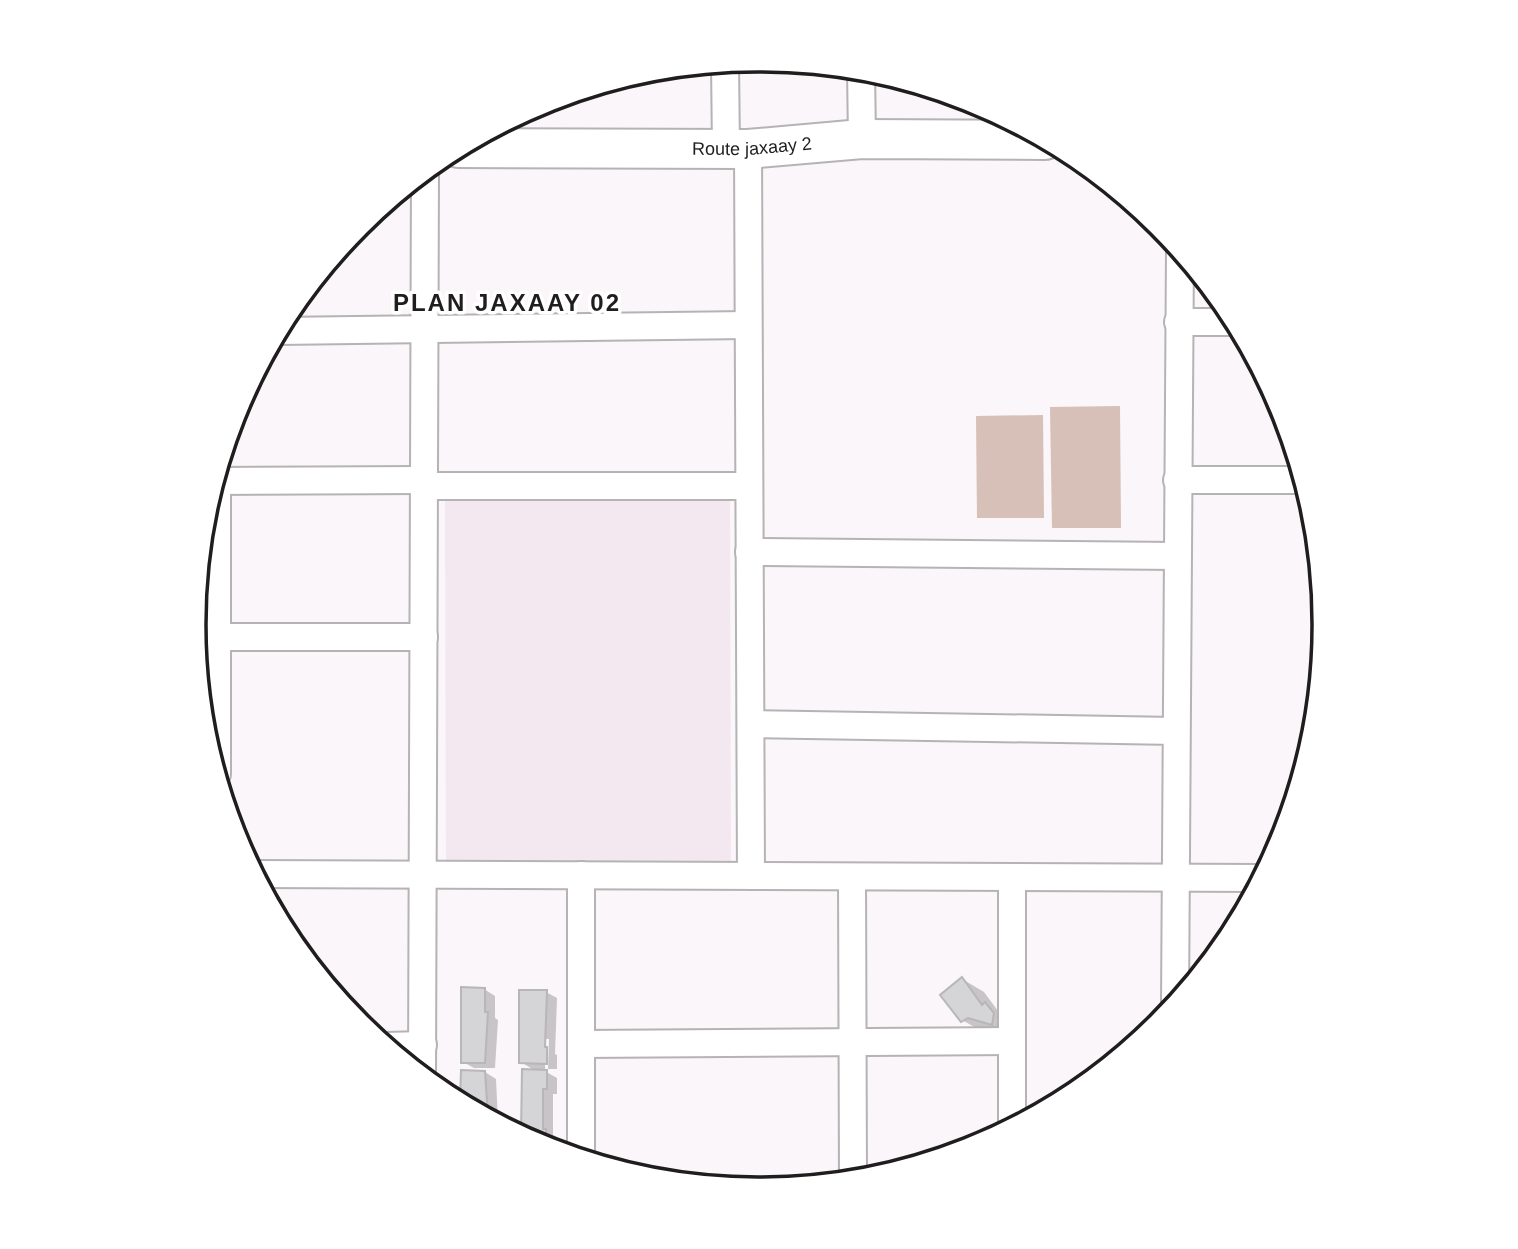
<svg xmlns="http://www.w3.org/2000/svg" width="1518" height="1249" viewBox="0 0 1518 1249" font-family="Arial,sans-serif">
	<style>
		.built { fill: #f3e8ef }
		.green { fill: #d7c0b8 }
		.shadow { fill: #0003 }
		.building { fill: #d5d4d7; stroke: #b7b6b9; stroke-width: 2 }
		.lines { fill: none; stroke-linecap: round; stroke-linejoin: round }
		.street-casing { stroke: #b6b3b5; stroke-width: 30 }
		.secondary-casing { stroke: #b6b3b5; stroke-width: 42 }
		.street { stroke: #fff; stroke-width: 26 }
		.secondary { stroke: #fff; stroke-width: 38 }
		.labels { text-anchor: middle; stroke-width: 7; stroke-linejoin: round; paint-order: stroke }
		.street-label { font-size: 18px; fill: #1f1d1e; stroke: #fff }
		.district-label { font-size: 24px; font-weight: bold; letter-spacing: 2px; fill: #1f1d1e; stroke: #fff }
		.rim { fill: none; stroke: #1f1d1e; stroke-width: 3.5 }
	</style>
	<rect width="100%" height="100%" fill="#faf6f9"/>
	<polygon class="built" points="445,491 730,492 731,868 446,868"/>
	<g class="green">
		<polygon points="1120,406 1121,528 1052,528 1050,407"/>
		<polygon points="1043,415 1044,518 977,518 976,416"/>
	</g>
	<g class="shadow">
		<polygon points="962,979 984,992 998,1011 1008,1017 1015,1027 985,1033 962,1020"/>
		<polygon points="484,989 495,996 495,1018 498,1020 495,1068 474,1068 463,1062"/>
		<polygon points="546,992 557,998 555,1054 557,1055 557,1069 548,1069 549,1039 546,1039 545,1069 541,1069 557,1078 557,1094 553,1094 553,1135 557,1137 557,1151 523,1136 537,1072 521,1062"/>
		<polygon points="462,1072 485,1072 496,1079 498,1122 462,1103"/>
	</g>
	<g class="building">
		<polygon points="962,977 982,1005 985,1002 994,1013 992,1025 968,1018 961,1022 940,995"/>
		<polygon points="461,987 485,988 485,1012 488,1012 485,1063 461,1063"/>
		<polygon points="519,990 547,990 545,1047 547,1047 547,1064 519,1063"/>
		<polygon points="522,1069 547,1070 547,1089 543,1089 543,1129 546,1129 546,1146 541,1146 521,1135"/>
		<polygon points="461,1070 485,1071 488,1117 460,1102"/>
	</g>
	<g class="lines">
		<g class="street-casing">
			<g id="street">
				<polyline points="725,63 726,149"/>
				<polyline points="861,70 862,139"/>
				<polyline points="748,149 751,876"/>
				<polyline points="1178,322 1235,322"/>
				<polyline points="278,331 748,325"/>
				<polyline points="217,475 217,774"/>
				<polyline points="1177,480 1303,480"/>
				<polyline points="215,481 424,480"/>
				<polyline points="424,486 749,486"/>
				<polyline points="749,552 1177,556"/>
				<polyline points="217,637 424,637"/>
				<polyline points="751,724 1176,731"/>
				<polyline points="255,874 1261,878"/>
				<polyline points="852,877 853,1180"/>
				<polyline points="1175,1004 1180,251"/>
				<polyline points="581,1044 1012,1041"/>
				<polyline points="386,1046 423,1045"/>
				<polyline points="422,1076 425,171"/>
				<polyline points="1012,1127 1012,877"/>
				<polyline points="581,1158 581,875"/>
			</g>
		</g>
		<g class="secondary-casing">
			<g id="secondary">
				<path id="s1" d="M458 148 748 149 862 139 1045 140"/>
			</g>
		</g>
		<use href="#street" class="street"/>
		<use href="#secondary" class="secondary"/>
	</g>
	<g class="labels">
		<g class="street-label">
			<text dy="6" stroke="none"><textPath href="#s1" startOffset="294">Route jaxaay 2</textPath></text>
		</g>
		<g class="district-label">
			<text x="507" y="311">PLAN JAXAAY 02</text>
		</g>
	</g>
	<path d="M0 0H1518V1249H0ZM758 72H760A552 552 0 0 1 1312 624V625A552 552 0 0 1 760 1177H758A552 552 0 0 1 206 625V624A552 552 0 0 1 758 72Z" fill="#fff" fill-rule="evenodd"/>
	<path class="rim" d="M758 72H760A552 552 0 0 1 1312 624V625A552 552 0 0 1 760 1177H758A552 552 0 0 1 206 625V624A552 552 0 0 1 758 72Z"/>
</svg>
